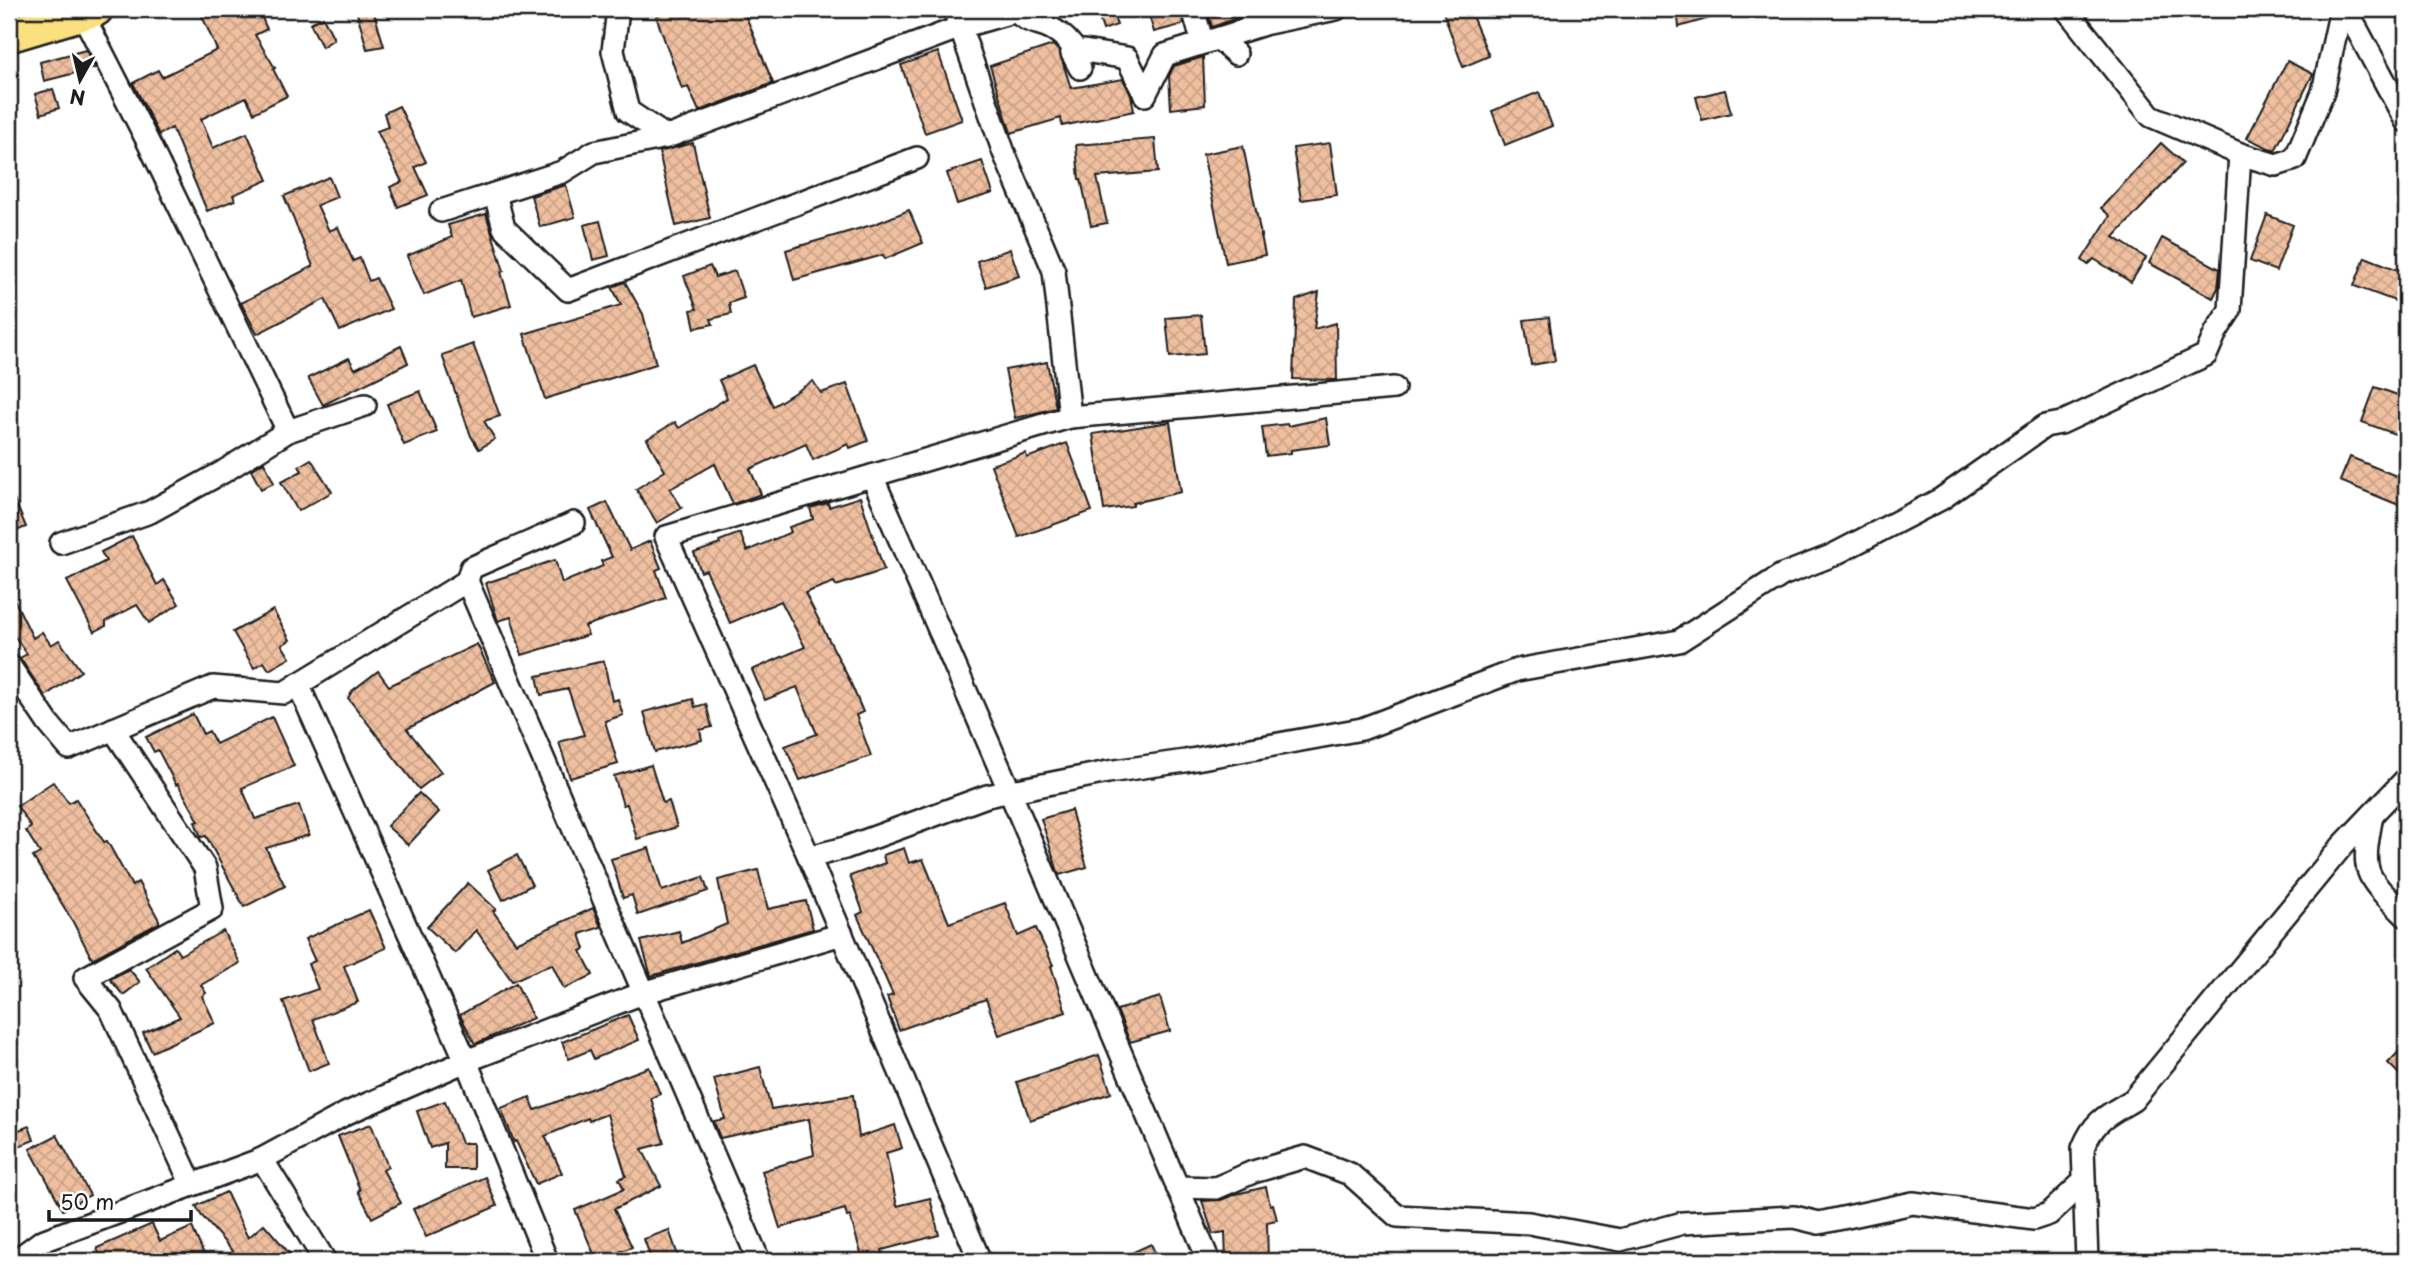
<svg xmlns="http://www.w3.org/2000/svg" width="2415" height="1270" viewBox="0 0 2415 1270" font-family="'Playpen Sans',sans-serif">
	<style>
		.building { fill: url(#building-cross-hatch); stroke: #1c1c1c; stroke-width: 2 }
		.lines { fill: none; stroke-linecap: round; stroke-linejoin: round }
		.minor-casing { stroke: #1c1c1c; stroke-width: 26 }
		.primary-casing { stroke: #1c1c1c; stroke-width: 38 }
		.minor { stroke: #fff; stroke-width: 21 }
		.primary { stroke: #fbe080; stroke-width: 33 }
	</style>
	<defs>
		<pattern id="building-cross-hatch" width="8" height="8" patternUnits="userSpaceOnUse" patternTransform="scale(1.75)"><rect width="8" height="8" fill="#efbfa0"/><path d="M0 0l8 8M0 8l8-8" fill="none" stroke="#cca489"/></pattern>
	</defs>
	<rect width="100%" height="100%" fill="#fff"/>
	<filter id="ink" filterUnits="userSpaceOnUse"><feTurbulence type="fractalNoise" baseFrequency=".0143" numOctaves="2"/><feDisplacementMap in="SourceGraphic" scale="14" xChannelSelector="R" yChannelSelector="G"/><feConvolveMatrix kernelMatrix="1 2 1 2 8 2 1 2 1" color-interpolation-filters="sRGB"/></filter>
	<g filter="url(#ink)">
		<g class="building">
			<polygon points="199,9 258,9 267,29 255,35 275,68 273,69 287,96 254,113 246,97 201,119 213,148 247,133 268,180 233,195 235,200 207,211 172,128 159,135 133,83 158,70 162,77 217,50"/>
			<polygon points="356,9 373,9 384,46 367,49"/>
			<polygon points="676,9 743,9 773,83 699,111 688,87 682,89 656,16"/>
			<polygon points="1096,9 1111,9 1117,25 1103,30"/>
			<polygon points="1147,9 1180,9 1184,24 1154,32"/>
			<polygon points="1207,9 1243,9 1245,15 1212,27"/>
			<polygon points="1442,9 1469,9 1489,56 1463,67"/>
			<polygon points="1677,9 1726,9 1727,13 1679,27"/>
			<polygon points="323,17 334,39 322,47 310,23"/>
			<polygon points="1053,45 1059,51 1071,88 1123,79 1131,95 1134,111 1062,126 1061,118 1011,133 990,66"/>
			<polygon points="86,50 95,68 44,81 40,62"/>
			<polygon points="938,52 962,120 925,133 901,65"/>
			<polygon points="1203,57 1205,105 1171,109 1169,76 1174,66"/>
			<polygon points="2287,61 2313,74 2275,151 2247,138"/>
			<polygon points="53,89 59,108 41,114 35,94"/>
			<polygon points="1725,90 1731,113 1702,120 1696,97"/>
			<polygon points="1539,92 1552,126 1505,145 1492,111"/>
			<polygon points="399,106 426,162 415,167 428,195 398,207 390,187 402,182 377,131 388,127 384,113"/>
			<polygon points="1155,139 1158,172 1097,177 1107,223 1091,226 1081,179 1079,179 1076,145"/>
			<polygon points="693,143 710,218 676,226 659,152"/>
			<polygon points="1330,143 1337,195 1301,200 1293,148"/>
			<polygon points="2161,143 2183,163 2114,237 2146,258 2131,282 2094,259 2088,265 2082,260 2110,216 2101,208"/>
			<polygon points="1243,146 1265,255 1226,263 1203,154"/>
			<polygon points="982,161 993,193 957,204 947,173"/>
			<polygon points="329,177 337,197 317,205 329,231 338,227 353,261 360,258 369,281 376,278 391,309 340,331 325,299 257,334 241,303 313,266 284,196"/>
			<polygon points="566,185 575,217 540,227 531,196"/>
			<polygon points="909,210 923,243 885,259 883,255 794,280 786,250 875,224"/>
			<polygon points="486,214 504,271 501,272 511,305 471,317 461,280 424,295 407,256 452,237 448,225"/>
			<polygon points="2267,215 2293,225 2276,271 2250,261"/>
			<polygon points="600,221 609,256 593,260 584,225"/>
			<polygon points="2162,238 2220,269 2218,288 2213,298 2149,263"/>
			<polygon points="1010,249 1019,276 986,287 977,261"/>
			<polygon points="2365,257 2406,273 2406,305 2354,286"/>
			<polygon points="710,266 715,277 735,271 744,298 729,303 731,314 711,319 713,324 695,328 691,310 697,309 684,276"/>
			<polygon points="625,282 643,314 656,364 545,399 524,334 621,305 612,287"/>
			<polygon points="1319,292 1314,329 1336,323 1337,380 1293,379 1296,300"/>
			<polygon points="1201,315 1205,354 1170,357 1166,318"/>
			<polygon points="1549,317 1555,361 1531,365 1524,320"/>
			<polygon points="473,344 500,416 484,421 495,439 479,449 471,436 442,355"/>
			<polygon points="401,346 408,363 323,405 308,378 349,358 355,369"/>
			<polygon points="1047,362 1056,408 1015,418 1005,370"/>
			<polygon points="753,365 773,406 813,381 821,393 847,384 868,441 850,448 848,444 813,460 806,444 750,469 761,494 733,504 715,464 670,489 682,508 657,523 636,489 665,471 647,439 675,422 679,428 727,398 719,380"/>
			<polygon points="2375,387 2406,398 2406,438 2362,422"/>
			<polygon points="420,391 437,432 404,445 387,404"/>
			<polygon points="1326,418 1330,445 1291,450 1291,453 1266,456 1262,427 1287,424 1288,426"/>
			<polygon points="1170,422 1181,492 1133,503 1133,506 1104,510 1093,434"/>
			<polygon points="1067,443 1092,511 1019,537 991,465 1026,453 1027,458"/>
			<polygon points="2350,457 2406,480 2406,508 2340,481"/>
			<polygon points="311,459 332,492 298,511 281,482 302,471 299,466"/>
			<polygon points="264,462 274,483 261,489 251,470"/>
			<polygon points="9,487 26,527 9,534"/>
			<polygon points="860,497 884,570 836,586 834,582 805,593 849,679 863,712 856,715 871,756 800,780 785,746 817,734 797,687 765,700 752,670 805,647 781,601 730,623 706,570 701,572 694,553 720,544 719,541 740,533 747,551 791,532 789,527 813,519 810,508 828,503 829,507"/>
			<polygon points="607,502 630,550 650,541 661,568 656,570 666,598 585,626 588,635 522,655 511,617 498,621 486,583 555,560 562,583 603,566 601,561 612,557 590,510"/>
			<polygon points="132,536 157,585 164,580 179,604 149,623 137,605 106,621 106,626 94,632 67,581 106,561 101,552"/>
			<polygon points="9,589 33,638 42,632 51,645 59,640 81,671 45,696 20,658 27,654 9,628"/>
			<polygon points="273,610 290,640 282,645 290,658 269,670 264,662 254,668 233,632"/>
			<polygon points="477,644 495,682 407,729 441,772 419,789 348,698 352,691 378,671 389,686"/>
			<polygon points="604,661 612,701 618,699 623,715 605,721 618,764 570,778 559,742 584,735 568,689 541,695 537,676"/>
			<polygon points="693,699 695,707 706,704 712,727 700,730 702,740 655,752 644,712"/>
			<polygon points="193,714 203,734 209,731 216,744 272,717 294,766 242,788 255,819 299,805 309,835 266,848 285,886 244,907 206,836 201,837 195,822 199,821 178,784 176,785 158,750 154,752 146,737"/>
			<polygon points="651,765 663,803 669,801 677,827 637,839 627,804 623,805 614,776"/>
			<polygon points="53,782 69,803 76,799 104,842 107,841 132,886 138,882 159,920 159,923 92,959 72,920 33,857 40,853 26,831 31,827 17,806"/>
			<polygon points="419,793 439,812 408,845 387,826"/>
			<polygon points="1071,810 1087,867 1059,875 1041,819"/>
			<polygon points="649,848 662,891 703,877 708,891 638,915 632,895 623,898 611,859"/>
			<polygon points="904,848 909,863 923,859 949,923 1005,903 1018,936 1036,928 1053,965 1051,966 1066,1012 999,1035 986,999 899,1030 887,997 893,995 857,915 863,912 850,876 885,863 883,855"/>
			<polygon points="517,855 532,885 503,900 488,870"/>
			<polygon points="758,870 768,909 806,901 813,929 651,976 641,941 679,931 682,943 727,924 718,880"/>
			<polygon points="468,883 496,909 493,911 516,943 593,908 601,927 580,934 585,949 581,951 593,975 564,989 552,964 512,981 476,930 455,953 427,927"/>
			<polygon points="369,910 386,948 344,966 358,1002 313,1019 329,1063 309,1071 283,1001 318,989 308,964 315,961 305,939"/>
			<polygon points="223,931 240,963 201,985 206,993 202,996 215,1023 152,1052 143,1033 180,1017 146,968 175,948 180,955"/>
			<polygon points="129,969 140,982 123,995 110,979"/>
			<polygon points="516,983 533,1018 475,1044 460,1015"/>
			<polygon points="1160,997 1170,1031 1130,1042 1117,1010"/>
			<polygon points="628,1015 639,1040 594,1059 590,1050 569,1059 562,1042"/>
			<polygon points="2406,1044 2406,1081 2388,1063"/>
			<polygon points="1099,1055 1111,1093 1030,1120 1017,1082"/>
			<polygon points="649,1067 660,1094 651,1098 664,1143 642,1149 661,1186 614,1209 632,1247 597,1261 575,1210 624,1189 619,1179 626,1176 607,1114 589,1121 588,1118 545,1136 562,1173 536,1184 516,1141 514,1142 501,1108 530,1097 535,1110"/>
			<polygon points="760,1067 771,1109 853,1095 859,1137 895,1125 902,1148 886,1153 897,1206 930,1198 939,1235 882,1250 883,1254 863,1260 850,1216 847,1217 845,1209 780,1228 762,1171 814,1155 809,1119 720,1138 714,1121 725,1119 714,1079"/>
			<polygon points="445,1101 461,1143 473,1143 473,1169 445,1169 445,1143 430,1148 417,1111"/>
			<polygon points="371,1124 388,1167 383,1170 401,1203 372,1218 358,1191 360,1190 338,1136"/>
			<polygon points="29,1126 34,1140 9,1150 9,1134"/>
			<polygon points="57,1135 90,1195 63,1210 30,1149"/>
			<polygon points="485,1177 497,1206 426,1237 413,1209"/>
			<polygon points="1266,1187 1270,1205 1273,1204 1277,1220 1267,1222 1268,1261 1226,1261 1225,1232 1213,1234 1202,1201 1221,1200 1236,1194"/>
			<polygon points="226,1192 248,1238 264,1224 296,1261 241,1261 201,1215 196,1206"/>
			<polygon points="152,1224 160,1241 192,1227 207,1261 102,1261 97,1248"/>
			<polygon points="669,1230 680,1261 652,1261 644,1239"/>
			<polygon points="1151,1244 1159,1261 1114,1261"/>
		</g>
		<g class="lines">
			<g class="minor-casing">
				<g id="minor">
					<polyline points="954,9 1004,153 1054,271 1070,417"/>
					<polyline points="1193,9 1201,37"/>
					<polyline points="2066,9 2151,116 2240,154"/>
					<polyline points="2346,9 2406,121"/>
					<path d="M1016 11C1024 21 1035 22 1046 26 1057 30 1066 38 1073 47L1072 53 1080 68"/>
					<polyline points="82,13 148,142 288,431"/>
					<polyline points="1249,27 1336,9"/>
					<polyline points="1219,39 1236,54"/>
					<polyline points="1072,53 1084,51 1127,58 1145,95 1165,55 1261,25 1266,9"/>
					<polyline points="667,137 961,27 1023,9"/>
					<polyline points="495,194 504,228 568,290 917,158"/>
					<polyline points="441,211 562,172 594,152 667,137 628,111 613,51 618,9"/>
					<polyline points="872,476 1010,792 1209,1261"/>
					<polyline points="61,543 150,512 223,472 288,431 365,405"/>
					<polyline points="467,581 471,568 574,523"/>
					<polyline points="9,665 48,723 69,748 213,687 284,693 467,581 759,1261"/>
					<polyline points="298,684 466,1061 547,1261"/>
					<polyline points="113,729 205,868 212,909 85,978 111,1010 192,1185"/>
					<path d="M2372 815C2361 874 2363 874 2406 916"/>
					<polyline points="809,857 666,537 1070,417 1394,388"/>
					<polyline points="262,1159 325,1261"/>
					<polyline points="1177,1187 1216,1188 1253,1172 1305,1157 1350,1174 1397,1216 1529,1223 1620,1240 1683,1223 1794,1217 1819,1223 1913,1203 2034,1219 2049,1214 2084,1181"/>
					<polyline points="15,1261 42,1241 262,1159 347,1113 466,1061 643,993 842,934"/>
					<polyline points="980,1261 809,857 845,848 987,796 1108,772 1185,761 1362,729 1517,670 1679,641 1782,575 1831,556 1941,499 2045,426 2061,423 2206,355 2216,332 2230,310 2240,154 2276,165 2295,159 2323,92 2341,9"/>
					<path d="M2087 1261 2083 1148C2094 1120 2108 1115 2133 1100L2342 846 2406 779"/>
				</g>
			</g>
			<g class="primary-casing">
				<polyline id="primary" points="9,35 96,9"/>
			</g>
			<use href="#minor" class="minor"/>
			<use href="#primary" class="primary"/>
		</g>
	</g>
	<rect width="2415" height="1270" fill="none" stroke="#fff" stroke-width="35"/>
	<rect x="18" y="18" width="2380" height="1235" fill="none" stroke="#1c1c1c" stroke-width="2.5" filter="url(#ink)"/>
	<g transform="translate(80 80) rotate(188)" stroke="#ffffff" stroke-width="5" paint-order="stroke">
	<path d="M0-5L12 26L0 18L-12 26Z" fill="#1c1c1c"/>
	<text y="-10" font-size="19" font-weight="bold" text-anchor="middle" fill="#1c1c1c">N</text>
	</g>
	<path d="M49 1210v10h142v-10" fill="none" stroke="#1c1c1c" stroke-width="3.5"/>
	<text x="60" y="1210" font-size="21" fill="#1c1c1c" stroke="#ffffff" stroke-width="5" paint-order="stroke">50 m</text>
</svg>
